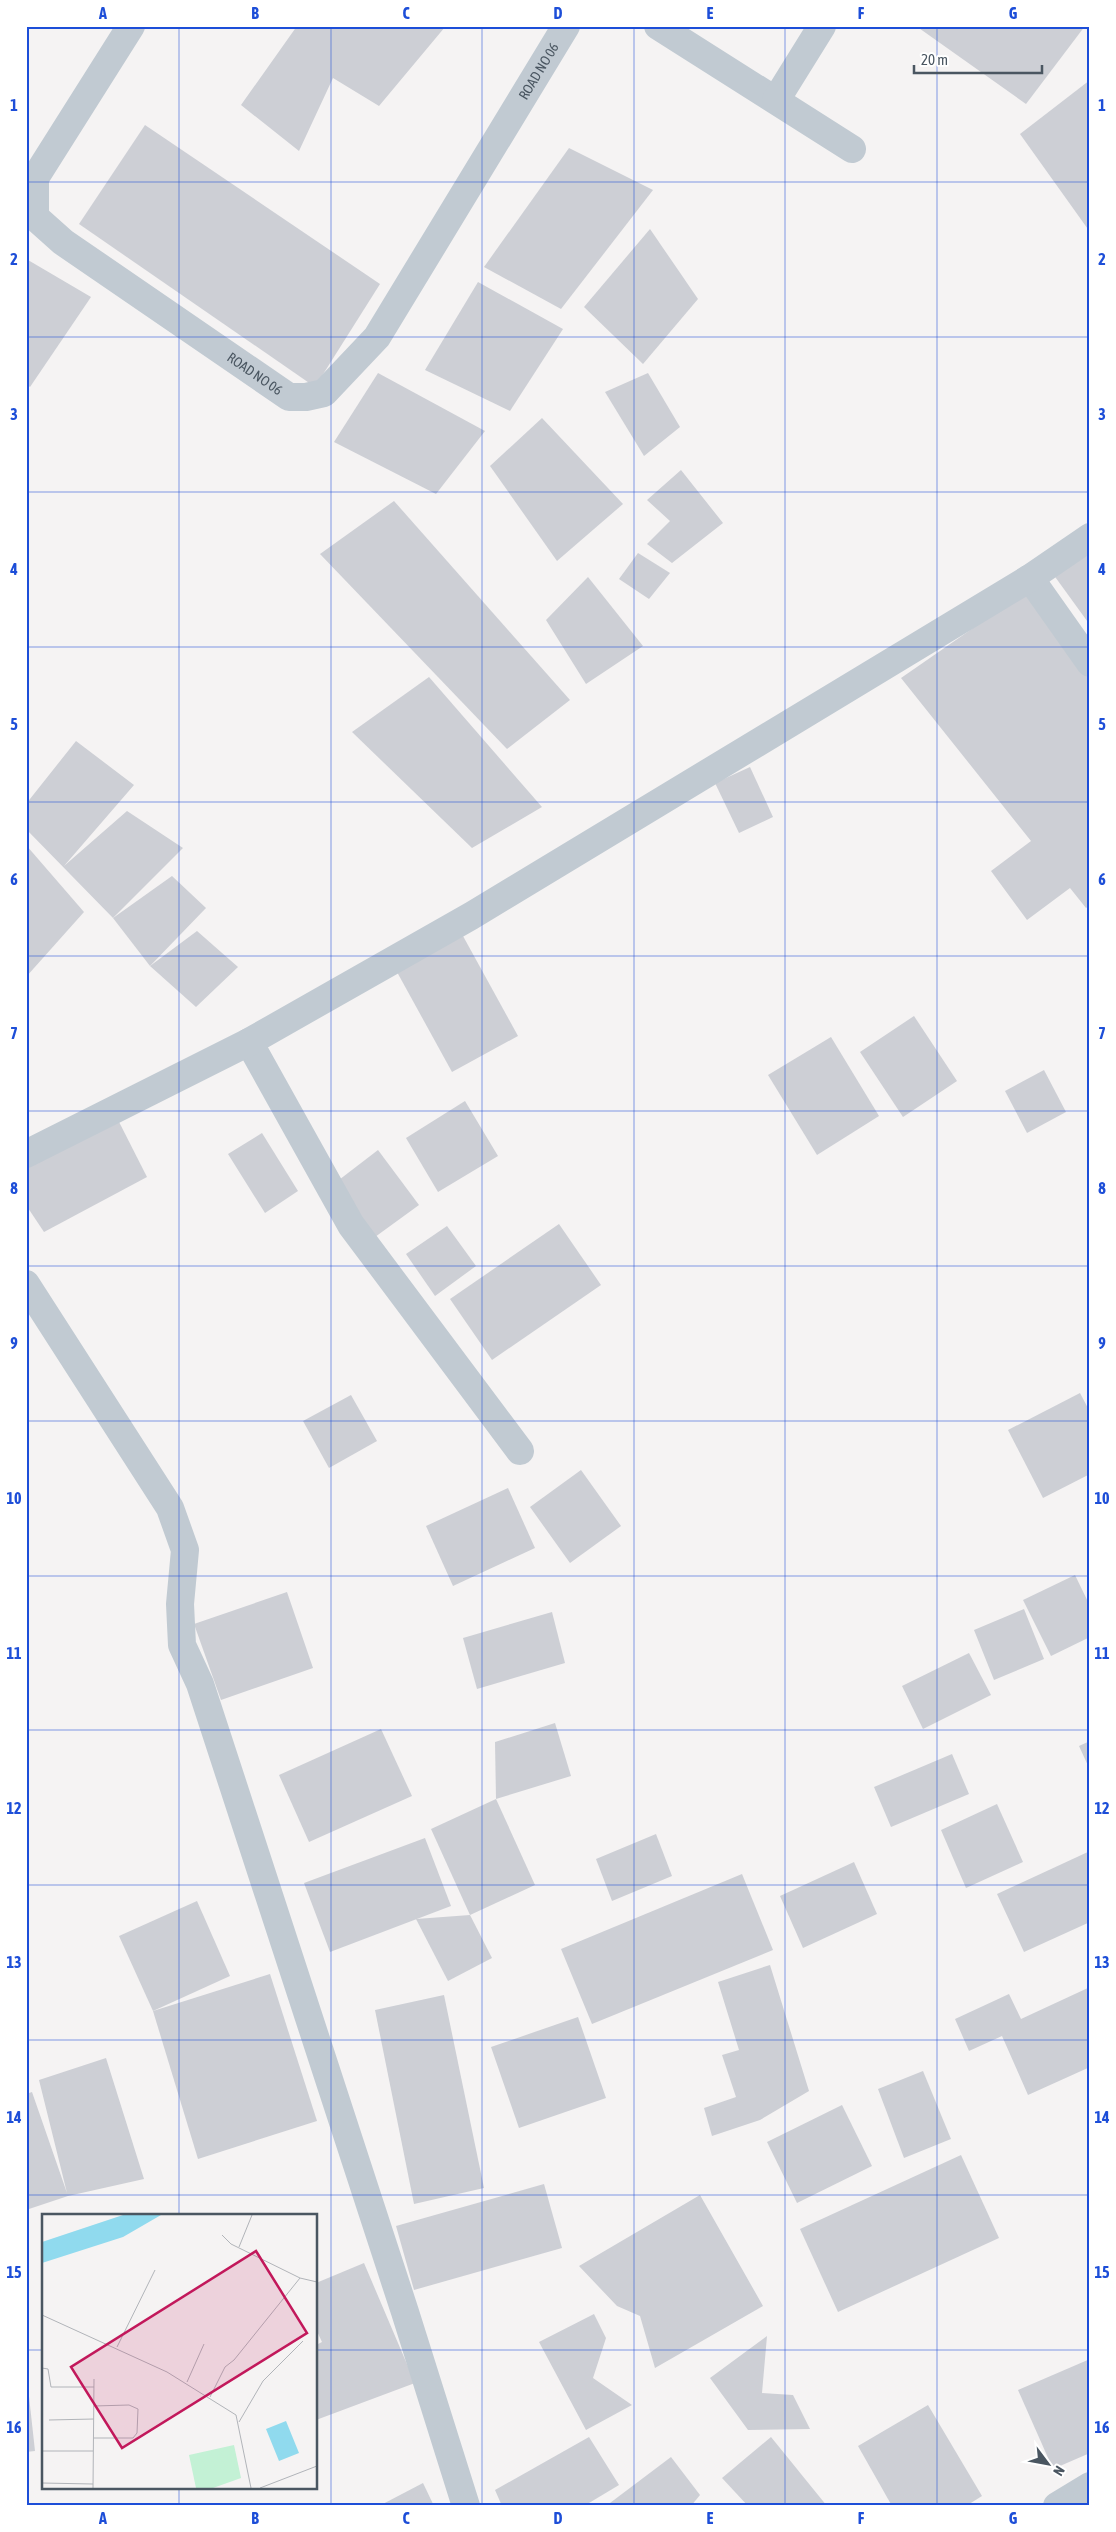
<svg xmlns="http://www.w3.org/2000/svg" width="1116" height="2532" viewBox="0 0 1116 2532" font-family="'Asap Condensed',sans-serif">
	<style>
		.building { fill: #cdcfd5 }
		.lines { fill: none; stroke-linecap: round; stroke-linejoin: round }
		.minor { stroke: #c1cad2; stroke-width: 28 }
		.grid { fill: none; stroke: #1d4ed8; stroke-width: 1; stroke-opacity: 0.55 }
		.labels { text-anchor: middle; stroke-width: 4; stroke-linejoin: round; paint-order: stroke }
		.street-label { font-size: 14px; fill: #4a5661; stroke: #fff }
		.inset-road { fill: none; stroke: #b1b4b9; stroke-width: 1 }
		.view { fill: #c2185b; fill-opacity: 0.15; stroke: #c2185b; stroke-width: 2.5 }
		.inset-edge { fill: none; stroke: #4a5661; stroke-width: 2.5 }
		.neatline { fill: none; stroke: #1d4ed8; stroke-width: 2 }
		.grid-label { font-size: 16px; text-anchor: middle; font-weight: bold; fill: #1d4ed8 }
	</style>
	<rect width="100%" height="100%" fill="#f5f3f3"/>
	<g class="building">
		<polygon points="297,26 444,26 445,27 379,106 333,78 299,151 241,105"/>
		<polygon points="916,26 1085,26 1026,104"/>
		<polygon points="1090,80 1090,232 1020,134"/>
		<polygon points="145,125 380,284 315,387 79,224"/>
		<polygon points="569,148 653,190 561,309 484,267"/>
		<polygon points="650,229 698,299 643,364 584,307"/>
		<polygon points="28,260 91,297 30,387 26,384 26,263"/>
		<polygon points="478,282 563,329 510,411 425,370"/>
		<polygon points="378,373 485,431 436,494 334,442"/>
		<polygon points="648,373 680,427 644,456 605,392"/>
		<polygon points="542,418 623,504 557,561 490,466"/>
		<polygon points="681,470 723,523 672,563 647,544 670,521 647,500"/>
		<polygon points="394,501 570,700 507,749 320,554"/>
		<polygon points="1090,547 1090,625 1053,574"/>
		<polygon points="638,553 670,573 649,599 619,579"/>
		<polygon points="588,577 643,646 586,684 546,620"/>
		<polygon points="1028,590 1090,677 1090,905 1086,908 1070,888 1027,920 991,871 1031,841 901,678"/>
		<polygon points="429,677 542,807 472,848 352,732"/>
		<polygon points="76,741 134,785 64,866 127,811 183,848 113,918 26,829 26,804"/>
		<polygon points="750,767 773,817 739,833 715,783"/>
		<polygon points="26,845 84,912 26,977"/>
		<polygon points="172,876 206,908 150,966 113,918"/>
		<polygon points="197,931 238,967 196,1007 150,966"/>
		<polygon points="463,936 518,1036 452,1072 397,972"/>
		<polygon points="914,1016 957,1081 903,1117 860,1052"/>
		<polygon points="831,1037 879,1116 817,1155 768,1075"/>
		<polygon points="1044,1070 1066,1112 1027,1133 1005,1091"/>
		<polygon points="465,1101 498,1156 438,1192 406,1138"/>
		<polygon points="115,1114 147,1177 44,1232 26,1205 26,1163"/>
		<polygon points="262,1133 298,1191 265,1213 228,1154"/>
		<polygon points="378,1150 419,1205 375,1237 335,1183"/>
		<polygon points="559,1224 601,1285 492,1360 450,1299"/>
		<polygon points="447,1226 476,1266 435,1296 406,1254"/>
		<polygon points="1080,1393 1090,1412 1090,1474 1043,1498 1008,1430"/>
		<polygon points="351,1395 377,1441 329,1468 303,1421"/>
		<polygon points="581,1470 621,1526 570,1563 530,1507"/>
		<polygon points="508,1488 535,1548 453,1586 426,1526"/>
		<polygon points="1075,1575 1090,1606 1090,1637 1051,1656 1023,1600"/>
		<polygon points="287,1592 313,1668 221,1700 194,1624"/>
		<polygon points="1024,1609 1044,1659 994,1680 974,1630"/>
		<polygon points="552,1612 565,1663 477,1689 463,1638"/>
		<polygon points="969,1653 991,1695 923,1729 902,1686"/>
		<polygon points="555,1723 571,1776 496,1799 495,1742"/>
		<polygon points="381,1729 412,1796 309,1842 279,1775"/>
		<polygon points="1090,1741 1090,1770 1079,1746"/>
		<polygon points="952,1754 969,1794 891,1827 874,1787"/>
		<polygon points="496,1799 535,1885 470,1915 431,1829"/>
		<polygon points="997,1804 1023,1862 966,1888 941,1830"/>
		<polygon points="656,1834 672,1876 612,1901 596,1859"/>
		<polygon points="425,1838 451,1906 330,1952 304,1883"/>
		<polygon points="1090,1851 1090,1922 1024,1952 997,1894"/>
		<polygon points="854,1862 877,1914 803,1948 780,1896"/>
		<polygon points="742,1874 773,1950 592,2024 561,1949"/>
		<polygon points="197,1901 230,1976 153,2011 119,1936"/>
		<polygon points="470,1915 492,1958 448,1981 416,1919"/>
		<polygon points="770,1965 809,2091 760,2120 712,2136 704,2108 736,2097 722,2055 739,2050 718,1982"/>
		<polygon points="270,1974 317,2121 198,2159 153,2011"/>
		<polygon points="1090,1987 1090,2067 1028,2095 1002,2036 969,2051 955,2019 1009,1994 1021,2019"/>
		<polygon points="444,1995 484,2188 414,2204 375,2010"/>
		<polygon points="578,2017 606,2098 519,2128 491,2047"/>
		<polygon points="106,2058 144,2179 68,2196 26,2210 26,2094 32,2092 67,2193 39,2080"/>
		<polygon points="923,2071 951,2139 904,2158 878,2089"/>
		<polygon points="842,2105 872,2166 797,2203 767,2142"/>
		<polygon points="961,2155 999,2238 838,2312 800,2229"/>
		<polygon points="544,2184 562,2248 414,2290 396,2226"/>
		<polygon points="700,2195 763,2306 655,2368 640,2316 617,2306 579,2266"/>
		<polygon points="364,2263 415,2383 316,2420 316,2345 322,2342 316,2329 316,2283"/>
		<polygon points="594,2314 606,2338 593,2378 632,2405 586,2430 539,2342"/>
		<polygon points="767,2336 762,2393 793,2395 810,2429 748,2430 710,2378"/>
		<polygon points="1090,2359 1090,2453 1053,2469 1018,2390"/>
		<polygon points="26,2369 35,2451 26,2452"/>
		<polygon points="928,2405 982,2496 966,2506 892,2506 858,2446"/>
		<polygon points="589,2437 619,2485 584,2506 502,2506 495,2490"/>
		<polygon points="771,2437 827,2506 748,2506 722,2478"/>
		<polygon points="671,2457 700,2495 691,2506 606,2506"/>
		<polygon points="423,2483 434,2506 379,2506"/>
	</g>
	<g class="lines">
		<g class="minor">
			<path id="s1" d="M131 26 35 178V217L63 242 289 397H306L324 393 377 337 566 26"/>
			<polyline points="658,26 852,149"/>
			<polyline points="776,100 822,26"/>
			<polyline points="1030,578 1090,663"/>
			<polyline points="249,1042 351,1225 520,1451"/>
			<polyline points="26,1154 249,1042 471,916 1030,578 1090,537"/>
			<polyline points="26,1284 170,1508 185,1550 180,1604 182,1645 200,1684 405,2312 466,2506"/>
			<polyline points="1057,2506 1090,2486"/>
		</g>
	</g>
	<path class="grid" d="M179 26V2216M331 26V2506M482 26V2506M634 26V2506M785 26V2506M937 26V2506M26 182H1090M26 337H1090M26 492H1090M26 647H1090M26 802H1090M26 956H1090M26 1111H1090M26 1266H1090M26 1421H1090M26 1576H1090M26 1730H1090M26 1885H1090M26 2040H1090M26 2195H1090M26 2350H44M316 2350H1090M179 2488V2506"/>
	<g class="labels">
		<g class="street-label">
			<text dy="5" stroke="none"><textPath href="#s1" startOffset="954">ROAD NO 06</textPath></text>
			<text dy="5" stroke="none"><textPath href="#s1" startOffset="489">ROAD NO 06</textPath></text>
		</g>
	</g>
	<g transform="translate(42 2214)">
		<rect width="275" height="275" fill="#f5f3f3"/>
		<path d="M192 231 199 264 171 274H154L147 241Z" fill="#c3f1d5"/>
		<path d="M81 1H119L81 23 0 49V28ZM244 207 257 239 237 247 224 215Z" fill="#90daee"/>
		<path class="inset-road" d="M180 21 189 30 258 64M197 33 210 1M0 101 125 158 194 201 209 274M75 133 113 56M0 154 6 155 9 173H52M145 168 162 130M168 183 183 153 192 146 258 64 275 68M7 206 52 205M197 208 221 167 261 127M51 224H91L95 219 96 195 87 191 52 192M0 237H51M0 269 51 270M51 274 52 165M218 274 275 252"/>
		<path class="view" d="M214 37 265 119 80 234 29 153Z"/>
		<rect width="275" height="275" class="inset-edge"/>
	</g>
	<rect width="1116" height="2532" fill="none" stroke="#ffffff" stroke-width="55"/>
	<g transform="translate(1048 2464) rotate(122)" stroke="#ffffff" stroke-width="4" paint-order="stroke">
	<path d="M0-4L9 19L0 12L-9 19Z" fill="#4a5661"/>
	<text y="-8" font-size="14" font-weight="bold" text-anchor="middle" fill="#4a5661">N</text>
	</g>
	<path d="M914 65v8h128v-8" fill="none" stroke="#4a5661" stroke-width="2.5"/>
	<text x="921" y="65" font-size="15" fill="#4a5661" stroke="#ffffff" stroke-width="4" paint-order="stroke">20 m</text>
	<rect x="28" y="28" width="1060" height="2476" class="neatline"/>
	<g class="grid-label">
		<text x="103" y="19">A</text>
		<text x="255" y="19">B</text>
		<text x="406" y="19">C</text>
		<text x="558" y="19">D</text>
		<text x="710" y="19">E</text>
		<text x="861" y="19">F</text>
		<text x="1013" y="19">G</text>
		<text x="14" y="111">1</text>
		<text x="1102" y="111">1</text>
		<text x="14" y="265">2</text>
		<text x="1102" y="265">2</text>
		<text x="14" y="420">3</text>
		<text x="1102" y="420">3</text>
		<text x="14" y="575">4</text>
		<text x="1102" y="575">4</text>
		<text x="14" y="730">5</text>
		<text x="1102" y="730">5</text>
		<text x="14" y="885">6</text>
		<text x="1102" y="885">6</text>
		<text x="14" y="1039">7</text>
		<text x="1102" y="1039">7</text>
		<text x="14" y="1194">8</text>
		<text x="1102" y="1194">8</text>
		<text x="14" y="1349">9</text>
		<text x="1102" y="1349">9</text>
		<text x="14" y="1504">10</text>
		<text x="1102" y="1504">10</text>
		<text x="14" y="1659">11</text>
		<text x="1102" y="1659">11</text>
		<text x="14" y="1814">12</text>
		<text x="1102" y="1814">12</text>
		<text x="14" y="1968">13</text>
		<text x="1102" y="1968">13</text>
		<text x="14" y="2123">14</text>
		<text x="1102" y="2123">14</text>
		<text x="14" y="2278">15</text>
		<text x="1102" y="2278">15</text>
		<text x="14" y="2433">16</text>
		<text x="1102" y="2433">16</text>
		<text x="103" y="2524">A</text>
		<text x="255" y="2524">B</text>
		<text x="406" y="2524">C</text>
		<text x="558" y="2524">D</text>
		<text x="710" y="2524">E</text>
		<text x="861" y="2524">F</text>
		<text x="1013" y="2524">G</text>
	</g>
</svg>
